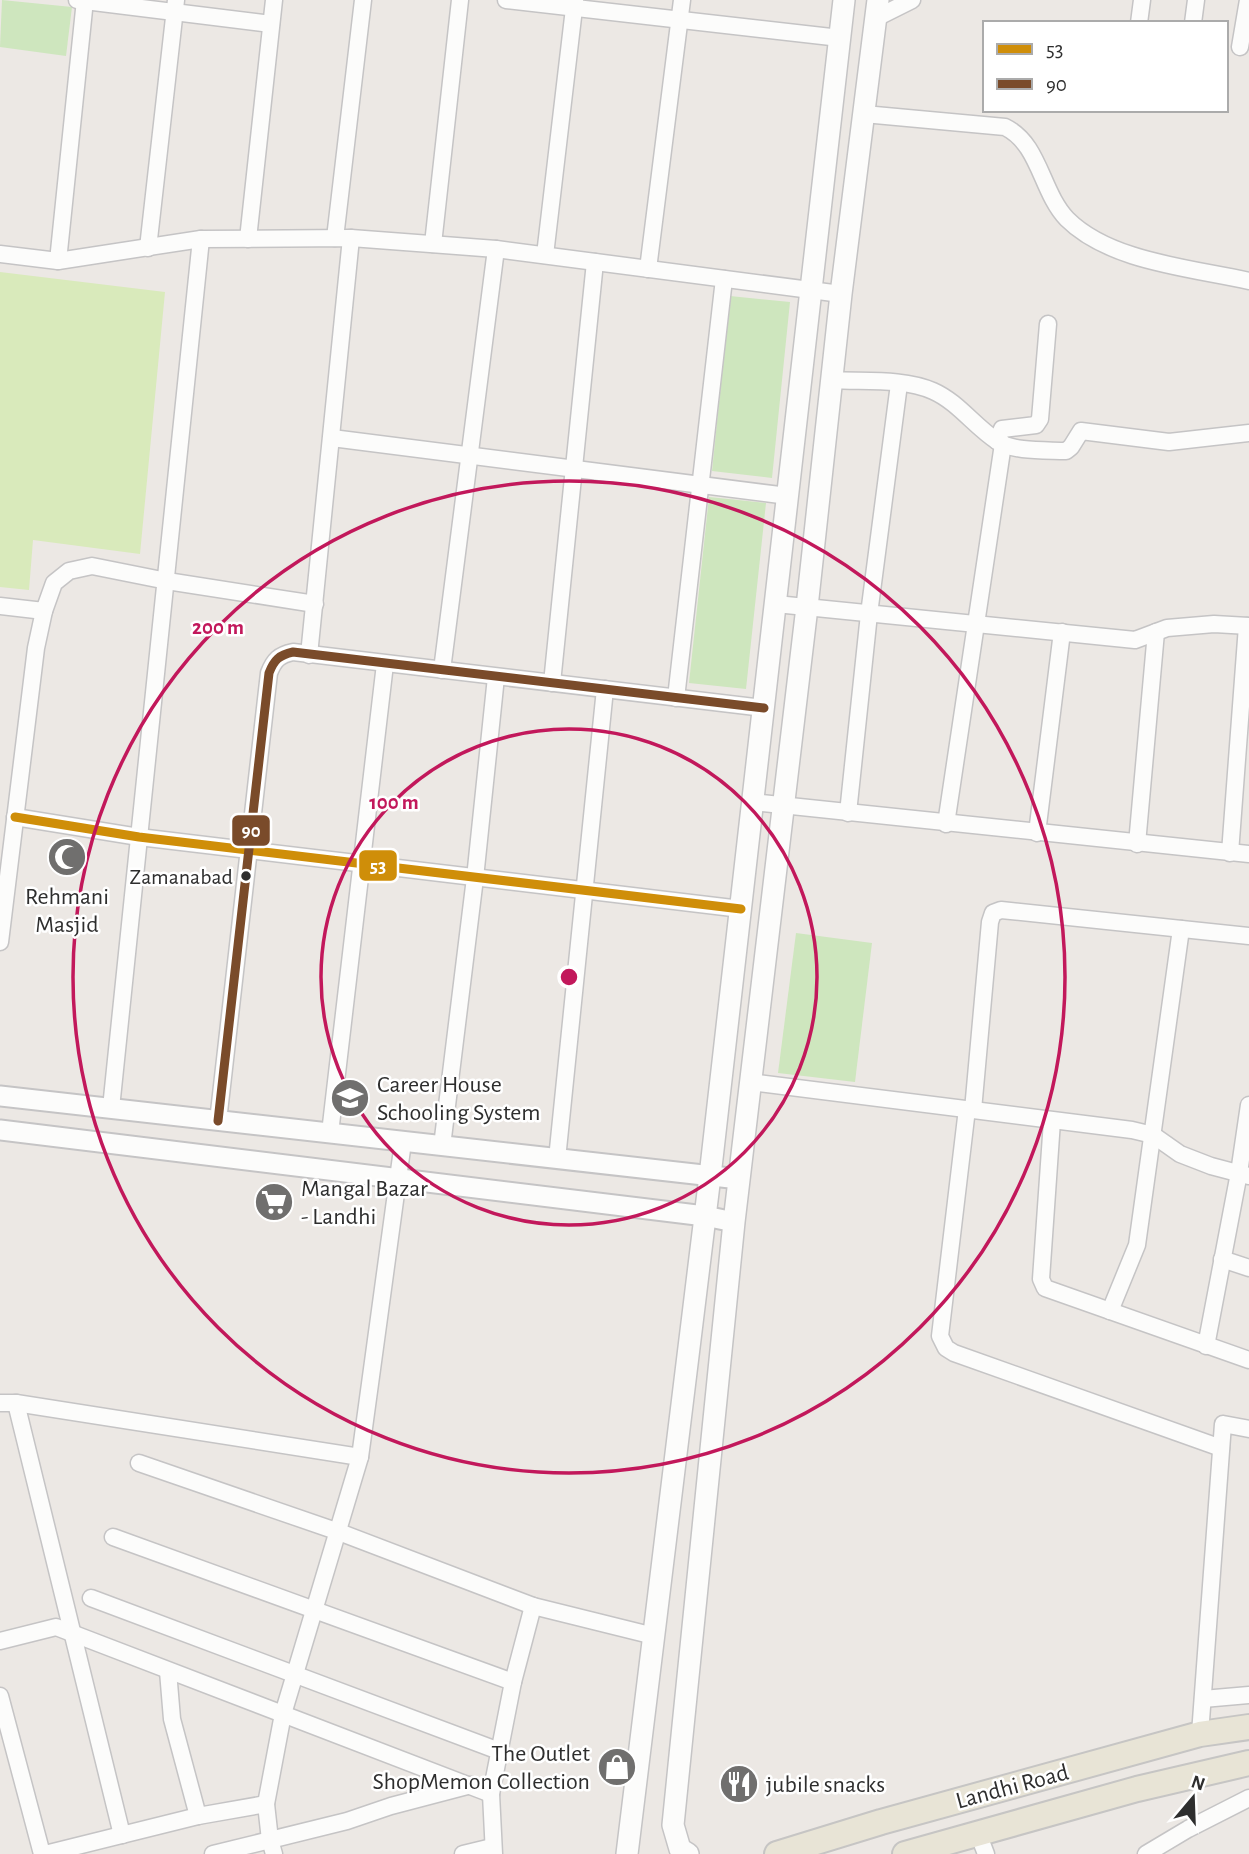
<svg xmlns="http://www.w3.org/2000/svg" width="1249" height="1854" viewBox="0 0 1249 1854" font-family="'Alegreya Sans',sans-serif">
	<style>
		.green { fill: #cee6be }
		.pitch { fill: #d9eabb }
		.lines { fill: none; stroke-linecap: round; stroke-linejoin: round }
		.minor-casing { stroke: #c5c4c5; stroke-width: 19 }
		.tertiary-casing { stroke: #c5c4c5; stroke-width: 23 }
		.secondary-casing { stroke: #c5c4c5; stroke-width: 24 }
		.primary-casing { stroke: #c6c5c4; stroke-width: 28 }
		.minor { stroke: #fcfcfb; stroke-width: 16 }
		.tertiary { stroke: #fcfcfb; stroke-width: 19 }
		.secondary { stroke: #fcfcfb; stroke-width: 21 }
		.primary { stroke: #e8e4d6; stroke-width: 24 }
		.bus-1-casing { stroke: #fff; stroke-width: 14 }
		.bus-2-casing { stroke: #fff; stroke-width: 14 }
		.bus-1 { stroke: #cf8e09; stroke-width: 9 }
		.bus-2 { stroke: #7a4b2a; stroke-width: 9 }
		.ring { fill: none; stroke: #c2185b; stroke-width: 3.5 }
		.bus-dot { fill: #2e2e2e; stroke: #fff; stroke-width: 2.5 }
		.labels { text-anchor: middle; stroke-width: 5; stroke-linejoin: round; paint-order: stroke }
		.bus-label { font-size: 22px; fill: #2e2e2e; stroke: #fff; text-anchor: end }
		.poi-label { font-size: 24px; fill: #2e2e2e; stroke: #fff; text-anchor: start }
		.street-label { font-size: 24px; fill: #2e2e2e; stroke: #fff }
		.centre { fill: #c2185b; stroke: #fff; stroke-width: 3.5 }
		.ring-label { font-size: 21px; text-anchor: middle; font-weight: bold; fill: #c2185b; stroke: #fff; stroke-width: 5; stroke-linejoin: round; paint-order: stroke }
		.line-badge { stroke: #fff; stroke-width: 2.5 }
		.badge-label { font-size: 19px; text-anchor: middle; font-weight: bold; fill: #fff }
	</style>
	<rect width="100%" height="100%" fill="#ece8e4"/>
	<g class="green">
		<polygon points="2,0 72,7 66,56 0,47"/>
		<polygon points="730,296 790,302 772,478 712,471"/>
		<polygon points="709,497 766,503 746,689 689,683"/>
		<polygon points="796,933 872,943 855,1082 778,1073"/>
	</g>
	<polygon class="pitch" points="0,272 165,292 140,554 33,540 29,590 0,587"/>
	<g class="lines">
		<g class="minor-casing">
			<g id="minor">
				<polyline points="77,0 271,24"/>
				<polyline points="506,0 840,38"/>
				<polyline points="876,18 912,0"/>
				<polyline points="1139,23 1142,0"/>
				<polyline points="1193,23 1196,0"/>
				<polyline points="1240,47 1248,0"/>
				<path d="M864 114 1005 127C1040 144 1041 192 1067 219 1110 262 1192 268 1249 281"/>
				<polyline points="335,238 363,0"/>
				<polyline points="248,239 274,0"/>
				<polyline points="433,244 460,0"/>
				<polyline points="148,248 176,0"/>
				<polyline points="0,254 58,261 201,239 351,238 496,249 841,294"/>
				<polyline points="545,255 575,0"/>
				<polyline points="58,261 85,0"/>
				<polyline points="648,269 682,0"/>
				<path d="M832 380C864 382 903 378 933 391 958 402 974 426 997 441 1014 452 1045 450 1066 451L1071 447 1081 431 1169 442 1249 433"/>
				<polyline points="332,438 788,496"/>
				<polyline points="997,441 1002,429 1036,425 1040,419 1048,324"/>
				<polyline points="776,604 1135,640 1167,628 1214,624 1249,626"/>
				<polyline points="0,606 44,611 54,583 69,571 92,566 167,581 315,604"/>
				<polyline points="309,655 351,238"/>
				<polyline points="442,670 496,249"/>
				<polyline points="552,683 595,262"/>
				<polyline points="676,698 724,279"/>
				<polyline points="753,802 1249,854"/>
				<polyline points="848,813 869,614 899,384"/>
				<polyline points="15,817 139,837 741,909"/>
				<polyline points="946,824 1003,444"/>
				<polyline points="1037,833 1062,632"/>
				<polyline points="1137,844 1156,632"/>
				<polyline points="1230,853 1247,626"/>
				<polyline points="0,942 36,648 44,611"/>
				<polyline points="750,1082 1132,1130 1153,1135 1180,1154 1211,1166 1249,1176"/>
				<polyline points="111,1108 201,239"/>
				<polyline points="967,1109 940,1336 946,1348 954,1353 1221,1448"/>
				<polyline points="973,1110 990,922 993,913 1001,910 1249,936"/>
				<path d="M218 1121 269 673C274 660 279 655 293 652L764 708"/>
				<polyline points="1052,1121 1041,1279 1045,1288 1249,1360"/>
				<polyline points="330,1133 385,664"/>
				<polyline points="442,1146 475,878 496,677"/>
				<polyline points="557,1159 605,689"/>
				<polyline points="1222,1259 1249,1268"/>
				<polyline points="1110,1311 1137,1245 1181,929"/>
				<polyline points="1206,1346 1239,1173 1249,1105"/>
				<polyline points="0,1403 16,1403 360,1457"/>
				<polyline points="16,1403 122,1835"/>
				<polyline points="139,1463 339,1532 533,1606 654,1636"/>
				<polyline points="113,1537 513,1682"/>
				<polyline points="91,1598 499,1751"/>
				<polyline points="0,1641 56,1627 491,1794"/>
				<polyline points="168,1671 172,1719 198,1816"/>
				<polyline points="0,1696 42,1854"/>
				<polyline points="1203,1699 1249,1695"/>
				<polyline points="1200,1734 1223,1424 1249,1429"/>
				<polyline points="978,1833 986,1854"/>
				<polyline points="45,1854 198,1816 266,1804"/>
				<polyline points="213,1854 347,1821 391,1806 471,1785"/>
				<polyline points="274,1854 270,1840 266,1804 283,1714 360,1457 403,1142"/>
				<polyline points="463,1854 492,1847"/>
				<polyline points="494,1854 491,1794 513,1682 533,1606"/>
				<polyline points="1146,1854 1188,1829 1249,1798"/>
			</g>
		</g>
		<g class="tertiary-casing">
			<g id="tertiary">
				<polyline points="0,1096 739,1179"/>
				<polyline points="0,1130 705,1216 734,1222"/>
			</g>
		</g>
		<g class="secondary-casing">
			<g id="secondary">
				<polyline points="627,1854 710,1176 844,0"/>
				<polyline points="688,1854 680,1849 673,1825 734,1222 807,607 841,294 878,0"/>
			</g>
		</g>
		<g class="primary-casing">
			<g id="primary">
				<polyline points="777,1854 881,1822 1200,1734 1249,1727"/>
				<polyline points="905,1854 1137,1789 1249,1763"/>
			</g>
		</g>
		<use href="#minor" class="minor"/>
		<use href="#tertiary" class="tertiary"/>
		<use href="#secondary" class="secondary"/>
		<use href="#primary" class="primary"/>
		<g class="bus-1-casing">
			<polyline id="bus-1" points="15,817 139,837 741,909"/>
		</g>
		<g class="bus-2-casing">
			<path id="bus-2" d="M218 1121 269 673C274 660 279 655 293 652L764 708"/>
		</g>
		<use href="#bus-1" class="bus-1"/>
		<use href="#bus-2" class="bus-2"/>
	</g>
	<g class="ring">
		<circle cx="569" cy="977" r="248"/>
		<circle cx="569" cy="977" r="496"/>
	</g>
	<defs>
		<g id="mosque-disc" transform="scale(2.0125)"><circle r="9.5" fill="#706f6e" stroke="#fff"/><path d="M3.5-4.9A6 6 0 1 0 3.5 4.9A5 5 0 1 1 3.5-4.9Z" fill="#fff"/></g>
		<g id="school-disc" transform="scale(2.0125)"><circle r="9.5" fill="#706f6e" stroke="#fff"/><path d="M0-5L7-2L0 1L-7-2ZM-4 1L0 2.5L4 1V4Q0 6-4 4Z" fill="#fff"/></g>
		<g id="supermarket-disc" transform="scale(2.0125)"><circle r="9.5" fill="#706f6e" stroke="#fff"/><path d="M-6-5.5h2.5l.6 2H6L4.5 2H-2.5L-4.4-4H-6ZM-1.5 3.2a1.3 1.3 0 1 0 .1 0ZM3 3.2a1.3 1.3 0 1 0 .1 0Z" fill="#fff"/></g>
		<g id="shop-disc" transform="scale(2.0125)"><circle r="9.5" fill="#706f6e" stroke="#fff"/><path d="M-5-2.5h2.3a2.7 3.5 0 0 1 5.4 0H5L5.5 6h-11ZM-1.5-2.5h3a1.5 2.3 0 0 0-3 0Z" fill="#fff"/></g>
		<g id="restaurant-disc" transform="scale(2.0125)"><circle r="9.5" fill="#706f6e" stroke="#fff"/><path d="M-5-6h1v4h1v-4h1v4h1v-4h1v5L-1.5 .5V6h-2V.5L-5-1ZM5-6V6H3V1.5H1.5Q1.5-4 5-6Z" fill="#fff"/></g>
	</defs>
	<g fill-rule="evenodd">
		<use href="#mosque-disc" x="67" y="857"/>
		<use href="#school-disc" x="350" y="1098"/>
		<use href="#supermarket-disc" x="274" y="1202"/>
		<use href="#shop-disc" x="617" y="1767"/>
		<use href="#restaurant-disc" x="739" y="1784"/>
	</g>
	<circle class="bus-dot" cx="246" cy="876" r="6"/>
	<g class="labels">
		<g class="bus-label">
			<text x="233" y="884">Zamanabad</text>
		</g>
		<g class="poi-label">
			<text x="67" y="904" text-anchor="middle">Rehmani<tspan x="67" dy="28">Masjid</tspan></text>
			<text x="377" y="1092">Career House<tspan x="377" dy="28">Schooling System</tspan></text>
			<text x="301" y="1196">Mangal Bazar<tspan x="301" dy="28">- Landhi</tspan></text>
			<text x="590" y="1761" text-anchor="end">The Outlet<tspan x="590" dy="28">ShopMemon Collection</tspan></text>
			<text x="766" y="1792">jubile snacks</text>
		</g>
		<g class="street-label">
			<text transform="translate(1012 1786) rotate(-15)" y="8">Landhi Road</text>
		</g>
	</g>
	<circle cx="569" cy="977" r="10" class="centre"/>
	<g class="ring-label">
		<text x="218" y="634">200 m</text>
		<text x="394" y="809">100 m</text>
	</g>
	<g class="line-badge">
		<rect x="231" y="814" width="40" height="33" rx="7" fill="#7a4b2a"/>
		<rect x="358" y="849" width="40" height="33" rx="7" fill="#cf8e09"/>
	</g>
	<g class="badge-label">
		<text x="251" y="837">90</text>
		<text x="378" y="872">53</text>
	</g>
	<rect x="983" y="21" width="245" height="91" fill="#ffffff" stroke="#ababab" stroke-width="2"/>
	<rect x="997" y="44" width="35" height="10" fill="#cf8e09" stroke="#ababab" stroke-width="2"/>
	<text x="1046" y="56" font-size="21" fill="#2e2e2e">53</text>
	<rect x="997" y="79" width="35" height="10" fill="#7a4b2a" stroke="#ababab" stroke-width="2"/>
	<text x="1046" y="91" font-size="21" fill="#2e2e2e">90</text>
	<g transform="translate(1193 1798) rotate(19)" stroke="#ffffff" stroke-width="5" paint-order="stroke">
	<path d="M0-5L12 26L0 18L-12 26Z" fill="#2e2e2e"/>
	<text y="-10" font-size="19" font-weight="bold" text-anchor="middle" fill="#2e2e2e">N</text>
	</g>
</svg>
